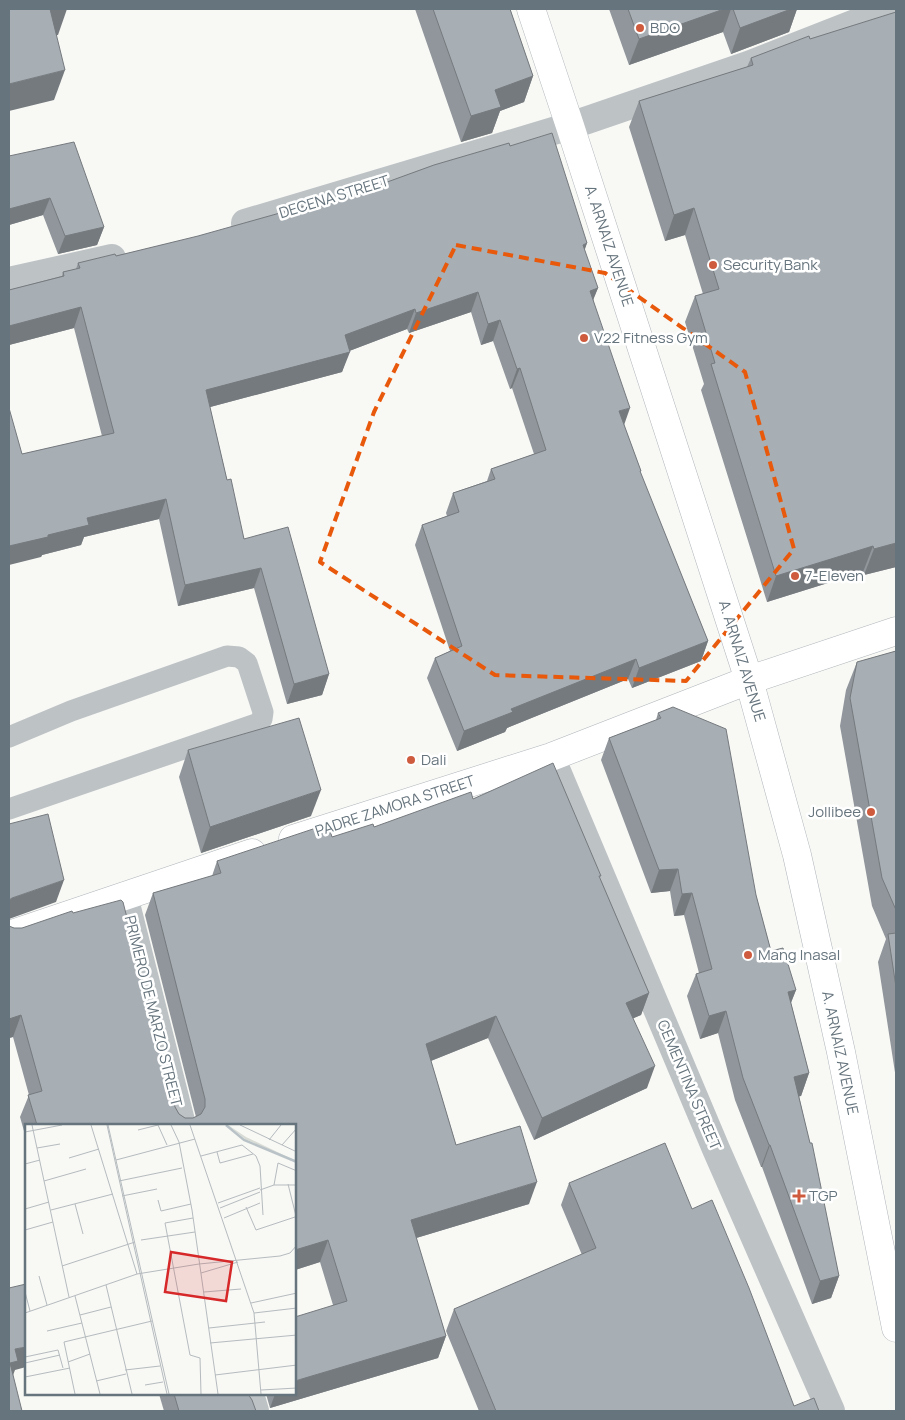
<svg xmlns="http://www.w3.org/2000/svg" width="905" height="1420" viewBox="0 0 905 1420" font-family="Manrope,sans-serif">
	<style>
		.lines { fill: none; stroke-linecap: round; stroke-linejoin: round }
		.secondary-casing { stroke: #b0b6ba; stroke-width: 29 }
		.lane { stroke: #bdc2c5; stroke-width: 21 }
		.street { stroke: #bdc2c5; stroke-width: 28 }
		.secondary { stroke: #fff; stroke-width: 28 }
		.wall { fill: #90969b }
		.shaded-wall { fill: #757a7e }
		.building { fill: #a7aeb4; stroke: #757a7e }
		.marked { fill: none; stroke: #e8590c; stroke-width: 4; stroke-dasharray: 10 6; stroke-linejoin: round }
		.poi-dot { fill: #cf5b3e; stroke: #fff; stroke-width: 2 }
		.labels { text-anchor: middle; stroke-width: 5; stroke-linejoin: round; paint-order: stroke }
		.poi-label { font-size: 15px; fill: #66747d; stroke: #fff; text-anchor: start }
		.street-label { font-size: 15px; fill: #66747d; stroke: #fff }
		.inset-river { fill: none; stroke: #b9c3c7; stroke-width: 2.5 }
		.inset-road { fill: none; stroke: #b5bbbe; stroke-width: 1 }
		.view { fill: #d62828; fill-opacity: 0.15; stroke: #d62828; stroke-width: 2.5 }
		.inset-edge { fill: none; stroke: #66747d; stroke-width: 2.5 }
	</style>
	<rect width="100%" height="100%" fill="#f8f8f5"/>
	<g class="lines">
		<g class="secondary-casing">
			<g id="secondary">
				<polyline points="531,9 570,126 749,680 797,855 841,1052 896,1328"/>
				<polyline points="293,839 551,757 749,680 896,631"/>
				<polyline points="9,935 252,853"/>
			</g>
		</g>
		<polyline class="lane" points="9,737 71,711 227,656 239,657 247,663 263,712 262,719 259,723 9,809"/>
		<g class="street">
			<polyline points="245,223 570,126 748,65 891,9"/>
			<polyline points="9,281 112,258"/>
			<polyline points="551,757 716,1149 831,1411"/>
			<polyline points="124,896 182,1125"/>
			<polyline points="250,1394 255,1411"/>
		</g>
		<use href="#secondary" class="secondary"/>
	</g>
	<g class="wall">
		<polygon points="415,9 510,9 533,76 524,102 500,111 492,133 461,142"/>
		<polygon points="609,9 797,9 789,32 731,54 723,32 629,65"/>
		<polygon points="810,39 896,567 864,575 863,572 767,602 701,390 704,384 685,322 695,296 703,294 685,235 665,241 629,127 639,101 747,67 751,58"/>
		<polygon points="510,146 587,243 584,250 598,288 593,299 624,425 641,471 640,472 708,641 701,661 632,688 628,679 507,728 505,732 457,751 427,678 435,658 450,651 415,545 422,525 447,516 446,513 453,493 487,481 491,469 534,454 512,388 510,389 493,341 481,345 471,312 409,333 407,329 349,351 342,372 210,407 227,480 244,539 329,674 322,695 287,704 254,588 178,606 159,519 84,537 81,545 42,555 41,557 22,454 102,436 74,328 9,345 9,290 62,276 63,272 76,269 78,263 116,256 313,209"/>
		<polygon points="9,156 104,227 97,245 58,254 43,215 9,225"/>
		<polygon points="896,651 896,1079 878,962 886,939 872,906 840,726 846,690 857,662"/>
		<polygon points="658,713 756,895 771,951 796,990 791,1003 809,1073 801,1096 799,1096 839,1276 831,1298 812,1304 762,1167 761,1167 735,1100 718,1033 700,1039 687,996 696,974 699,973 684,915 674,916 670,891 651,893 601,760 609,738 656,720"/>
		<polygon points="188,750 311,816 201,853 179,777"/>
		<polygon points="473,799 600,879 649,993 641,1015 633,1018 647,1088 534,1140 488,1038 431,1061 456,1145 529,1204 416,1238 446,1336 438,1358 270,1408 266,1394 295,1394 333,1305 320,1262 295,1270 295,1125 26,1125 26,1138 20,1117 29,1095 13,1037 9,1038 9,926 14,928 22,928 73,913 179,1114 185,1118 193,1118 196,1117 145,915 153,893 212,876 217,861 332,837 374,827"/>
		<polygon points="569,1183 692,1209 794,1406 819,1411 479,1411 446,1331 454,1309 582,1255 561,1205"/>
		<polygon points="159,1394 248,1394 256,1411 164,1411"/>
	</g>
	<g class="shaded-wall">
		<polygon points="50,9 67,9 58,35 39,38"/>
		<polygon points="724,9 731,9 723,32 629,65 639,39"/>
		<polygon points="791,9 797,9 789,32 731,54 740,28"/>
		<polygon points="65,70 54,100 9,111 9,84"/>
		<polygon points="533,76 524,102 500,111 492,133 461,142 471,116 495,90"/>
		<polygon points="50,198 43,215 9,225 9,209"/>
		<polygon points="694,208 685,235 665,241 674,215"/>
		<polygon points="104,227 97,245 58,254 65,236"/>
		<polygon points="587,243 580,264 583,245"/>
		<polygon points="598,288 590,308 590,291"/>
		<polygon points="478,292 471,312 409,333 416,313"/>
		<polygon points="81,307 74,328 9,345 9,326"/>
		<polygon points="415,309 407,329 344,353 350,352 342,372 199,410 206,390 345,335"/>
		<polygon points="500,320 493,341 481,345 488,324"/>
		<polygon points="520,368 512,388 510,389 517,369"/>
		<polygon points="630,408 623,428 619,411"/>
		<polygon points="166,499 159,519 84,537 81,545 42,555 41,557 9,565 9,546 48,535 87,518"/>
		<polygon points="896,543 896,567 864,575 874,549"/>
		<polygon points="873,546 863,572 767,602 776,576"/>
		<polygon points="261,568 254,588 178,606 185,585"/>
		<polygon points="708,641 701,661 632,688 639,668"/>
		<polygon points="636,659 628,679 507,728 505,732 457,751 464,731 511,709"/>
		<polygon points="329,674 322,695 287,704 294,684"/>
		<polygon points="321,790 311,816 201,853 210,827"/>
		<polygon points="678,869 670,891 651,893 659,870"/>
		<polygon points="64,880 56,902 9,919 9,900 12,898"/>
		<polygon points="692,893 684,915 674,916 682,894"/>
		<polygon points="796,990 787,1012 788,992"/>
		<polygon points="649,993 641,1015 618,1025 626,1003"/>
		<polygon points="726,1011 718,1033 700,1039 709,1016"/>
		<polygon points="21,1015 13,1037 9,1038 9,1019"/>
		<polygon points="496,1016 488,1038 418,1066 426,1044"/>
		<polygon points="655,1066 647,1088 534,1140 542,1118"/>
		<polygon points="809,1073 801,1096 786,1100 794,1077"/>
		<polygon points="769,1145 770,1145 762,1167 761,1167"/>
		<polygon points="537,1182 529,1204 403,1242 411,1220"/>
		<polygon points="328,1240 320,1262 295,1270 295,1250"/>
		<polygon points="839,1276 831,1298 812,1304 820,1281"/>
		<polygon points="446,1336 438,1358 270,1408 275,1394 295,1394 295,1381"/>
		<polygon points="26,1347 26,1367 15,1370 10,1383 9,1366 15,1349"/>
	</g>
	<g class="building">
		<polygon points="9,9 50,9 65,70 9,84"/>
		<polygon points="433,9 510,9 533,76 495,90 501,107 471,116"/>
		<polygon points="628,9 724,9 639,39"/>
		<polygon points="733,9 791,9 740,28"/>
		<polygon points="896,12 896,543 874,549 873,546 776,576 711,364 715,363 695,296 719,289 694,208 674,215 639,101 753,65 751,58 809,36 810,39"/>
		<polygon points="552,133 587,243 583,245 598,288 590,291 630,408 619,411 641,471 640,471 708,641 639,668 636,659 511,709 513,712 464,731 435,658 462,646 422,525 459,512 453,493 495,479 491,469 546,450 520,368 517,369 500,320 488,324 478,292 416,313 415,309 345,335 350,352 206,390 227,480 231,479 244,539 288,527 329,674 294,684 261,568 185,585 166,499 87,518 89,525 48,535 48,537 9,546 9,408 22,454 114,433 81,307 9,326 9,290 64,276 63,272 80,268 78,263 115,254 116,256 198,236 312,204 313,209 434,165 509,143 510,146"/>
		<polygon points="74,142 104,227 65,236 50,198 9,209 9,156"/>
		<polygon points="896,651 896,910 882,878 850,698 857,662"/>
		<polygon points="673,707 726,729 756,895 771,951 783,948 796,990 788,992 809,1073 794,1077 810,1143 812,1143 839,1276 820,1281 770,1145 769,1145 743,1078 726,1011 709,1016 696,974 712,969 692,893 682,894 678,869 659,870 609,738 661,718 658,713"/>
		<polygon points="299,718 321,790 210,827 188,750"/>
		<polygon points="553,763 601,876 599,876 649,993 626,1003 655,1066 542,1118 496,1016 426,1044 456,1145 520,1126 537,1182 411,1220 446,1336 295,1381 295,1317 347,1301 328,1240 295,1250 295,1125 37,1125 28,1095 42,1091 21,1015 9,1019 9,926 14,928 22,928 72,911 73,913 121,900 123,902 175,1107 179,1114 185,1118 193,1118 201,1114 205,1107 205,1099 153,893 221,873 217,861 328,824 332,837 373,824 374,827 471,792 473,799"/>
		<polygon points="48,814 64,880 12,898 9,900 9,824"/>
		<polygon points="896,933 896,987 888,934"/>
		<polygon points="665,1143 692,1209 712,1200 749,1288 794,1406 814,1398 819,1411 496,1411 454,1309 596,1248 569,1183"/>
		<polygon points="26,1284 26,1347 15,1349 18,1361 10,1363 22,1411 9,1411 9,1288"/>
		<polygon points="174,1394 248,1394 252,1400 256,1411 179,1411"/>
	</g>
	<path class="marked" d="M456 245 605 273 745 372 794 549 686 681 495 675 320 562 374 412Z"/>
	<g class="poi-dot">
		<circle cx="640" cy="28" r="5"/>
		<circle cx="713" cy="265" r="5"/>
		<circle cx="584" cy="338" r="5"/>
		<circle cx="795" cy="576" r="5"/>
		<circle cx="411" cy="760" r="5"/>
		<circle cx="871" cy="812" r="5"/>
		<circle cx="748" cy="955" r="5"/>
		<path d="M796.5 1188.5h5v5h5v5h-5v5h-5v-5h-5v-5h5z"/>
	</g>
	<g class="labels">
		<g class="poi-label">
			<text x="650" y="33">BDO</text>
			<text x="723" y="270">Security Bank</text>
			<text x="594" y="343">V22 Fitness Gym</text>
			<text x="805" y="581">7-Eleven</text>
			<text x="421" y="765">Dali</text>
			<text x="861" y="817" text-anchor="end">Jollibee</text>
			<text x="758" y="960">Mang Inasal</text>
			<text x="809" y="1201">TGP</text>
		</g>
		<g class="street-label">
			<text transform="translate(334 197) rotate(-17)" y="5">DECENA STREET</text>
			<text transform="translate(609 246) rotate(72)" y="5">A. ARNAIZ AVENUE</text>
			<text transform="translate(742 661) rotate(73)" y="5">A. ARNAIZ AVENUE</text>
			<text transform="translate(395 806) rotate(-18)" y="5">PADRE ZAMORA STREET</text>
			<text transform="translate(153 1011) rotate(76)" y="5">PRIMERO DE MARZO STREET</text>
			<text transform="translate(840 1053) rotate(78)" y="5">A. ARNAIZ AVENUE</text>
			<text transform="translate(689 1085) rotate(67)" y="5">CEMENTINA STREET</text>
		</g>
	</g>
	<g transform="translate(25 1124)">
		<rect width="271" height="271" fill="#f8f8f5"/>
		<path d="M203 1 221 13 271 37 220 15Z" fill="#d8dcd5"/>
		<path class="inset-river" d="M201 1 219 16 272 38"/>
		<path class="inset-road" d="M7 1 44 173M66 1 112 150M82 1 142 270M83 1 144 270M133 1 142 21M146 1 154 18 167 86 193 270M165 1 229 189 236 270M215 1 272 28M113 6 133 1M0 8 37 1M244 16 256 1M257 21 272 4M12 24 35 20M192 28 195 39 228 30M176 32 217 21 231 32 235 42 238 91M44 34 74 25M91 36 170 15M0 40 15 36M19 57 61 45M94 57 157 44M263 60 272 96M249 61 253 39 272 47M235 66 249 61H272M97 72 132 65M133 76 136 87 166 80M193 79 235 64M50 80 58 110M221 83 231 106 270 93M195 84 235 68M0 85 24 78M26 86 88 70M168 94 140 99 165 231 175 234 176 270M199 94 235 79M0 106 28 98M116 116 170 108M37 142 110 118M176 149 213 138M14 152 22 181M81 161 107 270M0 168 5 187M179 168 216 165M50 172 75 270M226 179 272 169M0 189 112 150 174 140 255 132 265 129 272 121M229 189 272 184M55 191 86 183M184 204 240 198M22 207 57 199M185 219 272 211M0 233 33 226 38 244M43 238 65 230M0 239 35 231M100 246 135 242M190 251 272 241M0 253 45 244M71 257 101 250M120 261 138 258M236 266 272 264M50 270 39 218 127 197"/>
		<path class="view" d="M146 128 207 138 201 177 140 168Z"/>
		<rect width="271" height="271" class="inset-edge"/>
	</g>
	<rect width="905" height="1420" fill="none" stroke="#66747d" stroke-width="20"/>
</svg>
